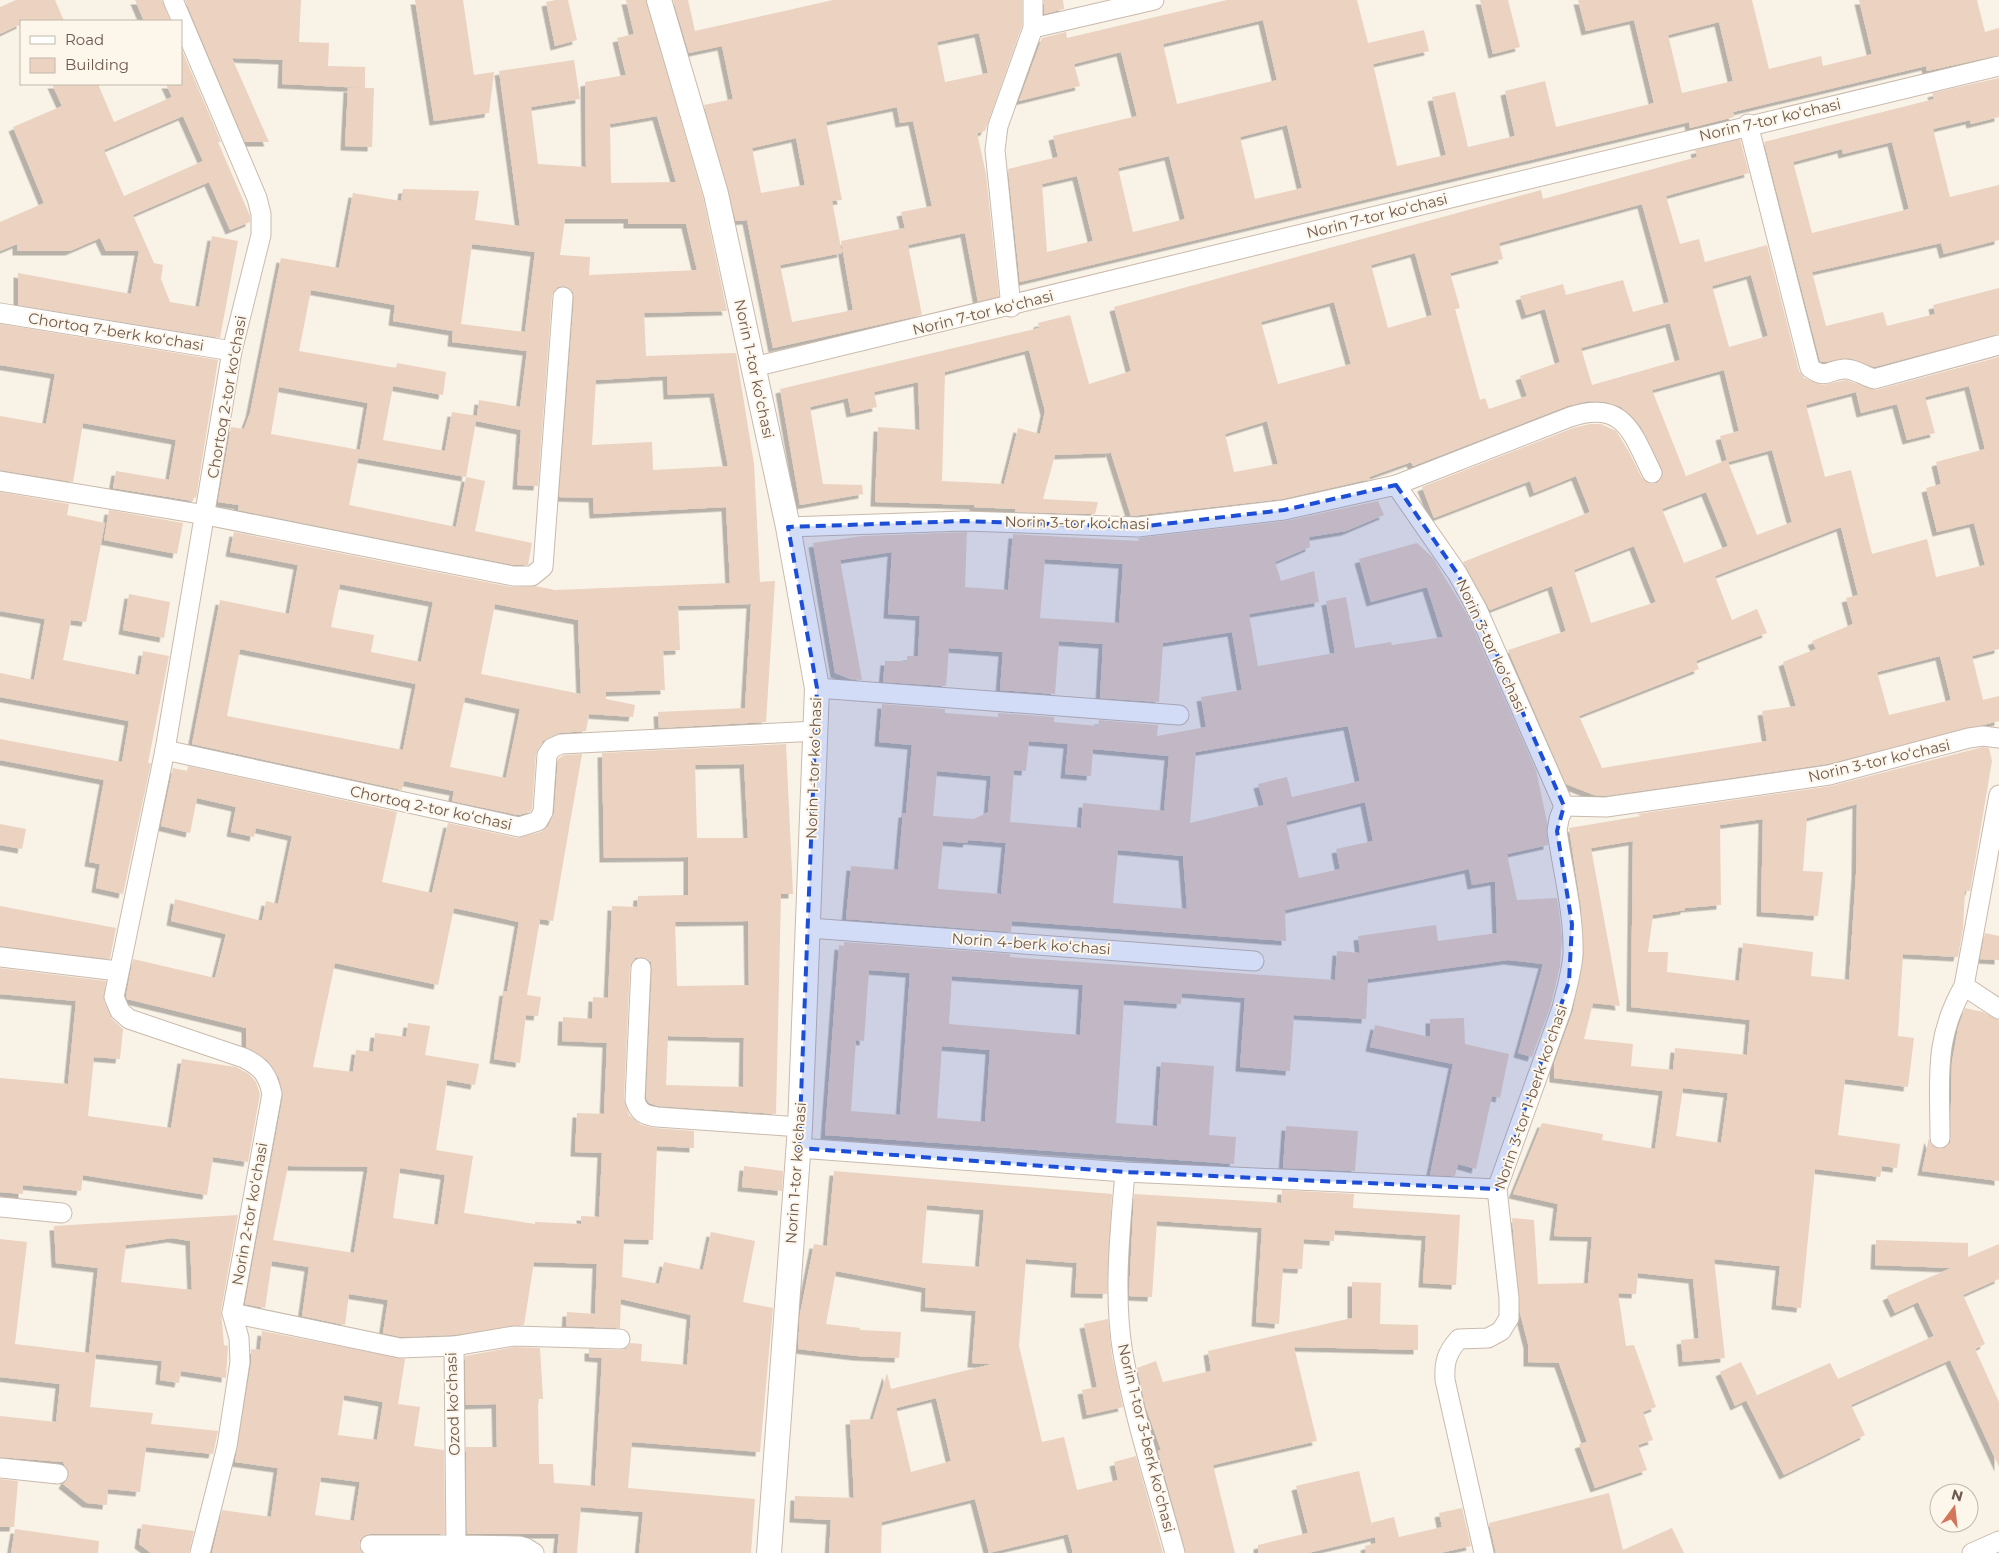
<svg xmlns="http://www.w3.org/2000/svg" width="1999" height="1553" viewBox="0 0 1999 1553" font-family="Montserrat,sans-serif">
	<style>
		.building { fill: #ebd2c1; fill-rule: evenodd; filter: url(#shadow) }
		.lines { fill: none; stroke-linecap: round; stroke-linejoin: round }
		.minor-casing { stroke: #c9baad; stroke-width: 21 }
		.tertiary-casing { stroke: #c9baad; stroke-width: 26 }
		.minor { stroke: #fff; stroke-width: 19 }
		.tertiary { stroke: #fff; stroke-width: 24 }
		.marked { fill: #1d4ed8; fill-opacity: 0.2; stroke: #1d4ed8; stroke-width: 4; stroke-dasharray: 10 6; stroke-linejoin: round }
		.labels { text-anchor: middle; stroke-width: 4; stroke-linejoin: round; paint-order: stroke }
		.street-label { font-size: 15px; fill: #6f5a4e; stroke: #fcf6eb }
	</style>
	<defs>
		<filter id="shadow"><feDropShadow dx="-4.5" dy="4.5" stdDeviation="0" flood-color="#0004"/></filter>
	</defs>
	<rect width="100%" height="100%" fill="#f9f2e6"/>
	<g class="building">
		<polygon points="16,0 55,0 64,21 21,21 21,24 0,34 0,7"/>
		<polygon points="135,0 162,0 170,21 144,21"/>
		<polygon points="185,0 301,0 299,42 329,43 328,66 365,67 365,88 282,84 283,60 232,58 269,142 245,142"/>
		<polygon points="415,0 463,0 474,75 494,72 489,113 434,121"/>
		<polygon points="556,0 568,0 577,40 555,46 546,2"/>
		<path d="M626 0H646L703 197 727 311 644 313 646 356 736 353 754 464 760 582 775 581 766 722 659 728 658 712 745 708 751 604 678 606 680 650 663 651 665 690 606 692V699L635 705 633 717 589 714 586 731 560 733 543 741 536 754 532 809 530 812 518 815 452 801 454 791 404 781 402 790 192 744 220 600 289 614 298 565 230 552 234 532 511 587 535 586 555 590 730 583 726 507 594 514 593 498 559 497 574 298 573 292 564 286 558 287 552 296 538 486 517 485 521 430 476 421 466 477 485 481 475 531 532 543 528 565H514L238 510 239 505 218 502 231 427 244 429 250 413 281 258 339 268 353 193 401 201 403 189 479 191 475 220 520 226 499 71 574 60 580 99 531 107 538 164 586 167 585 82 626 75 617 38 634 34ZM657 116 676 182 611 183 610 124ZM565 219H628V224H686L697 270 589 275 590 257 560 255ZM472 244 535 252 525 332 461 324ZM311 290 395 305 393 321 453 331 452 342 527 351 520 407 479 400 477 416 452 412 445 451 383 440 393 386 443 395 446 372 397 363 396 368 299 351ZM667 376 668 395 714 393 728 466 653 470 652 442 592 445 596 380ZM279 387 368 403 360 450 271 434ZM359 455V458L466 477 456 527 349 505ZM340 584 433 602 421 662 371 652 374 635 331 627ZM495 604 578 620 581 694 481 674ZM240 649 416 684 403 750 227 716ZM465 697 520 709 506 778 450 767Z"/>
		<path d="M673 0H688L695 31 833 0H1022V26L985 131 977 133 986 174 999 297 978 302 965 233 908 245 905 230 922 315 773 348 747 220 736 221 704 105 733 99 722 46 689 53ZM979 33 988 73 945 82 937 42ZM897 107 900 123 913 121 932 206 901 212 905 228 841 241 853 310 792 322 780 265 842 253 832 201 842 200 826 122ZM796 138 805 185 761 193 752 148Z"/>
		<polygon points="1044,0 1063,0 1064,9 1044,14"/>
		<path d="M1227 0H1357L1368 43 1424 30 1429 51 1373 64 1397 166 1446 155 1432 97 1455 92 1468 147 1515 136 1505 91 1545 81 1556 127 1654 103 1634 20 1586 31 1578 0H1752L1769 69 1821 56 1823 66 1872 54 1859 0H1977L1985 32 1999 28V55L1927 71 1926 66 1733 112 1734 117 1690 128 1689 122 1020 282 1008 169 1058 157 1053 136 1137 116 1121 52 1074 64 1080 86 1019 101 1042 38 1066 32 1067 38ZM1263 20 1277 80 1177 104 1163 44ZM1719 22 1733 81 1682 93 1668 35ZM1287 125 1302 188 1255 199 1240 137ZM1169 156 1185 219 1133 232 1118 168ZM1077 176 1093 241 1047 252 1042 184Z"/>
		<polygon points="1480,0 1508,0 1520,47 1493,54"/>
		<path d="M181 48 221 142H218L250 216V222L230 230 209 182 133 215 154 263 163 265 161 279 170 302 199 307 212 236 238 241 220 338 18 305V273L131 294 139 251H106L100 238 70 251H17V244L0 251V222L44 203 13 127 62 106 52 84H98L114 122 172 97 166 84H181ZM183 116 203 161 124 196 104 150Z"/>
		<path d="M1999 78V117L1971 124 1970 120 1933 129 1950 197 1999 185V240L1944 254 1941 243 1812 272 1826 326 1883 312 1887 326 1935 314 1933 305 1999 288V334L1874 367 1849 358 1824 362 1820 361 1764 142 1934 99 1932 93ZM1892 142 1909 209 1812 233 1793 162 1842 149 1843 154Z"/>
		<polygon points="348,88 374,88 372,147 345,146"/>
		<path d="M1740 139 1749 173 1666 196 1680 244 1699 239 1705 262 1767 245 1799 371 1804 378 1822 385 1846 380 1876 390 1999 357V649L1972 656 1983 700 1999 696V721L1827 764 1605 796 1594 795 1566 784 1508 650 1566 631 1552 586 1490 610 1463 562 1590 512 1576 476 1534 493 1530 481 1434 518 1422 487 1573 428 1590 424H1601L1616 431 1628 450 1642 478 1651 484 1657 483 1663 474 1662 469 1641 427 1621 407 1606 402 1588 401 1567 406 1413 466 1411 462 1369 477 1370 479 1282 499 1131 516 1110 450V453L1055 455 1043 499 1098 502 1095 514 1015 512V509L974 507V505L875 502 878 427 920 430 918 382 874 392 877 407 851 413 848 398 810 407 823 484 862 485 863 494 800 505 780 389 1039 328 1038 323 1070 315 1089 384 1131 371 1114 307 1541 190 1543 199 1697 157 1695 150ZM1642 204 1669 302 1633 312 1623 280 1566 295 1563 284 1520 296 1526 315 1545 309 1560 362 1520 376 1527 396 1489 409 1485 398 1480 400 1455 309 1460 308 1450 273 1503 259 1499 243ZM1415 253 1432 315 1388 328 1371 265ZM1751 275 1768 336 1729 347 1712 286ZM1334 302 1351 364 1278 384 1261 322ZM1670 323 1680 360 1592 385 1581 348ZM1029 350 1045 411 1040 434 1018 428 1004 484 942 481 945 372ZM1724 370 1739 431 1720 436 1727 460 1686 476 1652 390ZM1969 386 1985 449 1936 462 1941 484 1926 488 1937 532 1974 523 1985 565 1936 577 1927 539 1872 554 1851 470 1825 477 1806 405 1856 392 1861 413 1897 404 1907 440 1935 433 1925 397ZM1267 421 1278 464 1234 472 1225 434ZM1772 450 1792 522 1757 535 1728 462ZM1706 492 1728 546 1684 563 1662 509ZM1841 527 1858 595 1846 598 1853 624 1812 641 1816 649 1783 662 1796 706 1762 711 1767 741 1602 768 1579 716 1699 669 1696 661 1767 633 1757 609 1732 620 1715 576ZM1634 546 1656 602 1591 623 1574 570ZM1940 656 1951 700 1889 715 1877 672Z"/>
		<polygon points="0,324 218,360 196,498 194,497 193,501 113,488 116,471 169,480 176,440 83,423 73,482 0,470 0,416 46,424 55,374 0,365"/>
		<polygon points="0,492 69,504 67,515 105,523 86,622 71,620 63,660 139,675 143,651 169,656 148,763 151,763 123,894 96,888 100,864 89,862 104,780 0,760 0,739 122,762 129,721 0,697 0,673 34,680 45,619 0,611"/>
		<path d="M1378 501 1384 515 1346 531 1309 537 1310 547 1275 562 1281 581 1314 571 1319 602 1249 614 1258 666 1335 653 1326 601 1346 597 1355 648 1391 642 1392 645 1443 637 1427 587 1371 602 1359 559 1417 543 1433 558 1467 614 1536 770 1547 822 1548 845 1507 854 1517 900 1557 898 1559 909 1562 939 1560 966 1551 1005 1532 1057 1518 1053 1543 964 1508 960 1368 979 1366 1019 1294 1015 1290 1071 1240 1067 1245 998 1182 993 1181 1004 1124 1000 1116 1123 1157 1126 1161 1062 1214 1066 1209 1135 1236 1137 1234 1164 825 1135 839 945 844 946V942L1010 954V957L1335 980 1337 951 1360 953 1358 936 1436 925 1438 941 1497 933 1495 881 1472 885 1469 869 1285 910 1286 941 1012 921 1011 932 846 919 851 866 898 870 903 813H906L912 745 879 742 882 704 945 709V713L998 717V713L1054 717V722L1098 726 1099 720 1158 725 1157 736 1206 727 1201 697 1242 690 1232 632 1163 643 1159 702 1100 698 1103 644 1059 641 1055 694 1000 690 1003 652 949 648 946 686 883 682 885 661H907V656H918L920 616 888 614 892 552 840 560 862 680 850 679 835 673 813 543 862 536 967 532 965 587 1008 590 1013 534 1139 541 1138 538 1285 521ZM1045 559 1123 564 1119 623 1040 618ZM1348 726 1360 781 1292 797 1287 777 1258 784 1264 805 1190 823 1196 752ZM1029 741 1068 744 1065 774 1091 776 1093 749 1169 756 1164 811 1083 803 1081 828 1010 822 1014 770 1026 771ZM937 771 991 776 988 812 974 819 933 816ZM1365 802 1373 841 1336 849 1340 869 1299 878 1286 822ZM968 840 1006 843 1001 894 938 889 943 841 967 843ZM1118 850 1183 856 1187 909 1113 903ZM869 970 910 973 900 1115 851 1111 856 1040 864 1041ZM952 976 1083 985 1080 1035 949 1024ZM942 1046 990 1050 985 1122 937 1118Z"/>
		<polygon points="109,510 183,523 177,554 104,540"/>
		<polygon points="129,594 170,602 164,638 123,630"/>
		<path d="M786 744 793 894H781L776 1114 658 1106 649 1103 646 1098 652 969 651 962 642 957 635 958 630 967 624 1099 629 1115 641 1125 656 1128 694 1131V1148L657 1146 653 1240 624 1239 622 1277 659 1284 664 1262 703 1270 711 1232 755 1241 743 1302 773 1308 760 1452 632 1442 628 1488 755 1499 751 1553H639L643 1512 581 1507 577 1553H557L559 1534H467L466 1447H497L496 1404 466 1405 465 1356 515 1347 540 1348 543 1399H538L539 1464H553L554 1483 595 1486 602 1358 589 1357V1349L620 1350 626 1349 630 1343 642 1344 641 1361 687 1365 691 1315 621 1299 620 1328 566 1326 567 1312 595 1314 597 1264 534 1262 524 1325 453 1335 401 1337 383 1333 388 1300 349 1294 345 1325 302 1316 309 1267 272 1261 265 1308 245 1304 283 1096 279 1078 267 1060 246 1047V1028L127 999 126 996 133 959 215 978 226 934 171 921 175 899 262 921 266 901 278 904 292 836 256 828 254 837 231 832 236 807 197 798 190 833 161 826 173 768 187 771 188 766 397 812 382 882 432 893 448 823 517 838 541 832 548 826 554 813 558 759 564 755 582 754 553 921 540 919 527 995 541 997 538 1016 526 1015 520 1063 494 1059 504 991 507 992 519 922 454 908 438 985 335 963 313 1067 353 1072 356 1050 373 1052 375 1033 406 1037 408 1023 430 1026 425 1055 479 1064 475 1085 447 1080 436 1150 473 1156 464 1213 535 1224V1222L581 1224V1216L599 1217 602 1153 575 1152 577 1113 604 1114 607 1043 562 1041 563 1017 592 1019 593 997 608 998 612 906 637 907 638 896 688 895V857L604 858 602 753ZM744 764 748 838H697L695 765ZM748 921 749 985 677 986 675 922ZM668 1036 744 1038 743 1087 666 1085ZM288 1166 368 1167 354 1253 273 1240ZM400 1168 445 1175 438 1225 393 1218Z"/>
		<path d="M1983 747 1989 748 1992 761 1970 891H1965L1963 928 1958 957 1903 954 1898 1036 1914 1038 1908 1087 1845 1079 1838 1135 1900 1144 1897 1168 1882 1166 1880 1177 1815 1169 1801 1308 1776 1305 1780 1266 1714 1259 1725 1358 1683 1362 1681 1340 1699 1338 1693 1279 1638 1273 1636 1294 1618 1293 1626 1346 1634 1345 1656 1407 1643 1412 1653 1440 1638 1445 1647 1470 1595 1488 1579 1444 1587 1442 1559 1363 1528 1362V1344L1520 1313 1512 1218 1534 1220 1538 1284 1588 1283 1592 1237 1554 1236 1558 1204 1513 1194 1542 1123 1603 1134 1602 1140 1655 1149 1663 1091 1554 1078V1064L1573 1011 1584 955 1581 907 1569 828 1641 816 1637 814 1831 786ZM1857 804 1856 874 1849 980 1811 976 1813 952 1743 943 1739 981 1667 972 1668 952H1648L1653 915 1685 910V908L1721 905 1720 825 1763 819 1761 912 1818 916 1823 872 1803 871 1807 818ZM1633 841 1631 1007 1750 1020 1747 1055 1675 1048 1673 1070 1631 1066 1633 1044 1584 1039 1593 1003 1620 1006 1591 848ZM1683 1088 1728 1093 1721 1143 1676 1136Z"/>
		<polygon points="0,824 26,829 22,849 0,845"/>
		<polygon points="0,906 116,928 110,959 0,946"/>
		<polygon points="1985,933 1999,936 1999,960 1980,959"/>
		<polygon points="0,968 106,981 104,1001 112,1019 123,1029 120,1059 94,1057 88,1116 171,1128 182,1059 236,1067 249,1074 256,1082 260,1094 248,1162 213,1157 207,1195 83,1175 81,1191 23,1185 23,1194 0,1192 0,1078 68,1084 76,1001 0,994"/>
		<polygon points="1965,1008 1983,1012 1999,1020 1999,1181 1922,1171 1929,1138 1931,1144 1940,1149 1950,1143 1952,1062 1958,1028"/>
		<polygon points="1464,1018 1465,1044 1509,1054 1500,1098 1492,1096 1476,1169 1458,1164 1455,1176 1430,1175 1453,1064 1370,1047 1375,1025 1430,1037 1430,1019"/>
		<polygon points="1286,1126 1358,1131 1355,1171 1283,1168"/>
		<polygon points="744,1166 783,1171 782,1191 742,1187"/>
		<path d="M834 1171 1112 1194 1107 1294 1075 1293 1077 1263 1026 1259 1019 1346 1042 1442 1064 1437 1077 1490 1118 1480 1114 1462 1136 1456 1163 1553H1073L1068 1534 989 1553 975 1499 882 1522 881 1553H829L831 1520 794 1518 795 1496 854 1498 850 1420 873 1419 887 1373 891 1389 992 1364 972 1363 976 1311 925 1307 926 1288 836 1271 826 1324 860 1328V1330L901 1332 899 1358 857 1356 798 1349 800 1314 814 1244 827 1246ZM927 1205 984 1210 979 1267 922 1263ZM936 1398 951 1461 911 1472 896 1408Z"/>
		<polygon points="1282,1190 1354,1194 1353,1208 1460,1215 1456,1285 1423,1283 1426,1236 1335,1230 1334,1241 1304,1239 1302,1269 1283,1268 1279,1324 1256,1322 1262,1228 1157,1221 1152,1297 1129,1296 1134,1194 1281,1203"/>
		<path d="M238 1215 221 1311 224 1345 228 1346 226 1378 181 1371 179 1383 160 1380 162 1361 96 1354 90 1407 153 1413 151 1424 218 1431 213 1454 146 1447 140 1492 108 1489 107 1505 87 1503 63 1484 69 1475 63 1462 0 1457V1416L56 1422 60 1384 0 1377V1239L27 1242 15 1344 89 1353 98 1268 56 1263 54 1226ZM172 1238 190 1241 192 1290 121 1282 126 1245Z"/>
		<polygon points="1876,1240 1968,1243 1968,1257 1999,1244 1999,1279 1963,1295 1985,1344 1975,1349 1999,1402 1999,1467 1950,1360 1851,1405 1865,1435 1784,1475 1746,1400 1830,1363 1838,1379 1934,1336 1918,1302 1895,1313 1887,1296 1951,1268 1875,1265"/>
		<polygon points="1352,1282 1381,1283 1380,1324 1418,1325 1418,1350 1294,1347 1317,1441 1213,1465 1235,1553 1186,1553 1158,1451 1161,1450 1146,1408 1137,1368 1156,1361 1163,1382 1211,1371 1208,1351 1352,1318"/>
		<polygon points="1108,1319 1112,1356 1123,1407 1087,1415 1082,1390 1097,1387 1084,1324"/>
		<path d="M262 1331 405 1359 398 1404 420 1407 414 1446 444 1450 445 1534H370L360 1540 359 1545 363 1553H212L222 1510 271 1517 278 1468 235 1462 251 1364V1349L260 1350ZM344 1395 383 1402 377 1440 338 1435ZM321 1477 360 1482 354 1521 315 1515Z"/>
		<polygon points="1741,1362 1757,1395 1735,1406 1720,1372"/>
		<polygon points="1359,1471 1373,1530 1371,1523 1394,1517 1399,1537 1442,1527 1439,1513 1462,1508 1471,1546 1440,1553 1366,1553 1365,1546 1376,1543 1375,1537 1308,1553 1258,1553 1258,1545 1308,1533 1296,1486"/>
		<polygon points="0,1479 18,1481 14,1527 0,1527"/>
		<polygon points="1609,1493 1623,1550 1672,1528 1684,1553 1496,1553 1489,1523"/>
		<polygon points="142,1524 194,1531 189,1553 151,1553 139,1544"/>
		<polygon points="15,1529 99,1541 98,1553 11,1553"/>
	</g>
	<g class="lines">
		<g class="minor-casing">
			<g id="minor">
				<path d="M173 0 257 198 261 214V235L232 351 165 750 114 997 120 1011 129 1019 244 1058C262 1067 268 1075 272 1094L232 1313 239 1338 240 1362 227 1446 200 1553"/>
				<polyline points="1033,28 1154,0"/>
				<path d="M1748 124 1810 368C1827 380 1827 370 1844 369 1853 368 1864 376 1874 379L1999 345"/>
				<polyline points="1011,307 995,150 998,126 1033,28 1033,0"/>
				<polyline points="0,313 232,351"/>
				<path d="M754 367C1170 269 1583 163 1999 66"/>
				<polyline points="0,481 206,515 513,576 532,576 543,567 563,297"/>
				<path d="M1396 485 1570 417C1624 399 1632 433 1652 473"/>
				<polyline points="788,527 964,521 1138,527 1284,510 1396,485 1457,573 1477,609 1564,806 1606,807 1829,775 1969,738 1983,736 1999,738"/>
				<polyline points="817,688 1179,715"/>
				<polyline points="165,750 519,827 538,821 543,812 547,755 552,748 561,744 817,731"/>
				<polyline points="1999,795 1964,986 1999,1009"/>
				<polyline points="809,928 1254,961"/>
				<polyline points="0,957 118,971"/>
				<path d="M641 968 635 1100C639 1113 644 1115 657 1117L800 1127"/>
				<path d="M1940 1138C1940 1080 1933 1040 1964 986"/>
				<polyline points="799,1148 1125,1172 1497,1189"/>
				<path d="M1125 1172C1120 1232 1113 1295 1123 1354 1135 1421 1157 1487 1175 1553"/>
				<polyline points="0,1207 62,1213"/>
				<polyline points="232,1313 400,1348 454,1346 456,1545 519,1546 526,1548 534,1553"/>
				<polyline points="454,1346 514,1336 620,1339"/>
				<polyline points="0,1468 58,1474"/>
				<polyline points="370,1545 456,1545"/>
				<path d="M1484 1553 1445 1380C1444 1362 1447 1352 1459 1339L1488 1338 1501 1331 1509 1318V1298L1497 1189 1562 1008C1566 990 1572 972 1573 954 1574 913 1563 872 1557 831L1559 819 1564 806"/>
				<polyline points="1972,1553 1999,1541"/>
			</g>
		</g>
		<g class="tertiary-casing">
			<polyline id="tertiary" points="659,0 716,194 788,527 817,688 800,1127 769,1553"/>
		</g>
		<use href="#minor" class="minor"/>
		<use href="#tertiary" class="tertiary"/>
	</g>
	<path class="marked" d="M1396 485 1457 573 1477 609 1564 806 1557 831 1572 924 1569 982 1497 1189 1125 1172 799 1148 817 688 788 527 964 521 1138 527 1284 510Z"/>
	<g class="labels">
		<g class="street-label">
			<text transform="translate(1770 120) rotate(-13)" y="5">Norin 7-tor koʻchasi</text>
			<text transform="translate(1377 216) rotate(-14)" y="5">Norin 7-tor koʻchasi</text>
			<text transform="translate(983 313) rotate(-14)" y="5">Norin 7-tor koʻchasi</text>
			<text transform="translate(116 332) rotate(9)" y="5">Chortoq 7-berk koʻchasi</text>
			<text transform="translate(754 369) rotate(78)" y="5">Norin 1-tor koʻchasi</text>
			<text transform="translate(227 397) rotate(-80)" y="5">Chortoq 2-tor koʻchasi</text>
			<text transform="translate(1077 523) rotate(1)" y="5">Norin 3-tor koʻchasi</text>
			<text transform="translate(1491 646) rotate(65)" y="5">Norin 3-tor koʻchasi</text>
			<text transform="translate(1879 761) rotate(-13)" y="5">Norin 3-tor koʻchasi</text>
			<text transform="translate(814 768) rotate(-88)" y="5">Norin 1-tor koʻchasi</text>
			<text transform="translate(431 808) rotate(12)" y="5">Chortoq 2-tor koʻchasi</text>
			<text transform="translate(1031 944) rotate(4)" y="5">Norin 4-berk koʻchasi</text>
			<text transform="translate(1531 1097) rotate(-71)" y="5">Norin 3-tor 1-berk koʻchasi</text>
			<text transform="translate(796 1173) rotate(-86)" y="5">Norin 1-tor koʻchasi</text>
			<text transform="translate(250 1214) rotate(-80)" y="5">Norin 2-tor koʻchasi</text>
			<text transform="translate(453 1404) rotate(-92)" y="5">Ozod koʻchasi</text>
			<text transform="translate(1146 1438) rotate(76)" y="5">Norin 1-tor 3-berk koʻchasi</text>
		</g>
	</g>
	<rect x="20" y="20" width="162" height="65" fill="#fcf6eb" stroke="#c4b8ac"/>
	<rect x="30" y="36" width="25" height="8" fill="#ffffff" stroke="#c4b8ac"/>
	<text x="65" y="45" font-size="15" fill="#6f5a4e">Road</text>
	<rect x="30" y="58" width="25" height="15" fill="#ebd2c1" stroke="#c4b8ac"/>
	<text x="65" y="70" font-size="15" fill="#6f5a4e">Building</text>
	<g transform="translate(1954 1508) rotate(15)"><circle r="24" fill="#fcf6eb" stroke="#c4b8ac"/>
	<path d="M0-4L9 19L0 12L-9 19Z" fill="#d4765a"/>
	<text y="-8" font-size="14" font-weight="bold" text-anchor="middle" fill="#6f5a4e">N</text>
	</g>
</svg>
